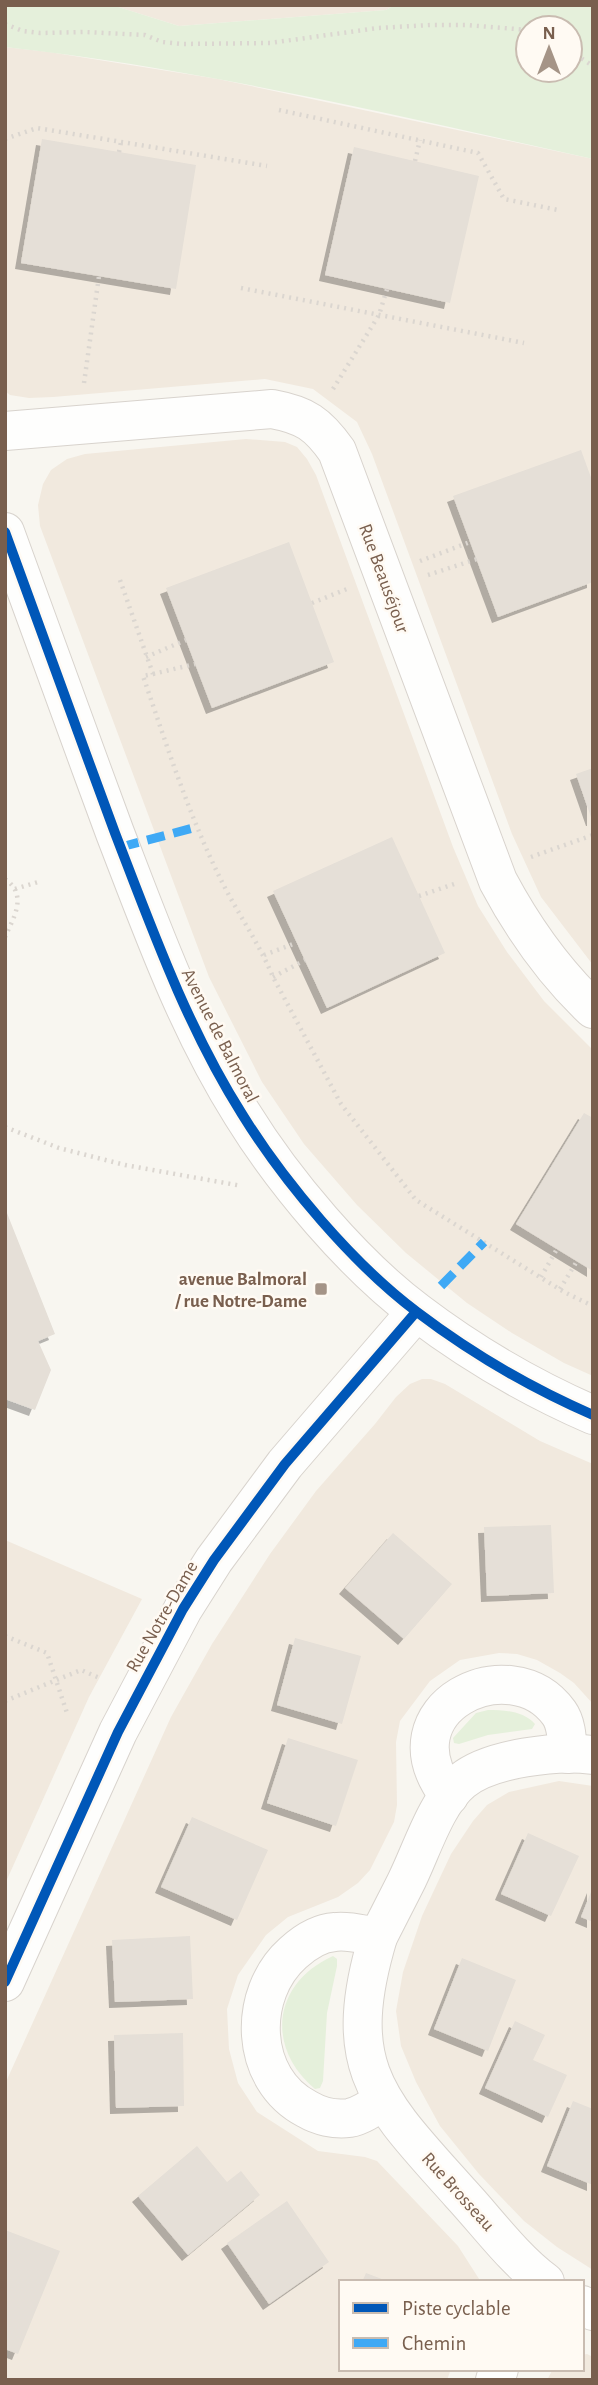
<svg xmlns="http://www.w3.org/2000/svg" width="598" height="2385" viewBox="0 0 598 2385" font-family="'Alegreya Sans',sans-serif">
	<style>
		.residential { fill: #f1e9de }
		.green { fill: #e5f0db; fill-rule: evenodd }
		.building { fill: #e5dfd7; filter: url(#shadow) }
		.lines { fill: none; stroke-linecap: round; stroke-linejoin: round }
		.minor-casing { stroke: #d8d3cd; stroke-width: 40 }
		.tertiary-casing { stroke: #d8d3cd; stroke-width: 40 }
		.path { stroke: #dbd6d0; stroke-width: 4.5; stroke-dasharray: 2 5; stroke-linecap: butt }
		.minor { stroke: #fefefd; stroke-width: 38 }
		.tertiary { stroke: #fefefd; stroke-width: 38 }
		.quiet { stroke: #3fa9f5; stroke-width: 9; stroke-dasharray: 18 9; stroke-linecap: butt }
		.cycleway-casing { stroke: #fffaf3; stroke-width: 15 }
		.cycleway { stroke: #0057b8; stroke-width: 10 }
		.poi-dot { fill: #a59487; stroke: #fffaf3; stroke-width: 2.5 }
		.labels { text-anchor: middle; stroke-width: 5; stroke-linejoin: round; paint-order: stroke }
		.street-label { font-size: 19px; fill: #795f4e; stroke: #fffaf3 }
		.poi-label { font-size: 19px; font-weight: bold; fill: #795f4e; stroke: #fffaf3; text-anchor: end }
	</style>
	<defs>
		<filter id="shadow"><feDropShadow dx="-6" dy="6" stdDeviation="0" flood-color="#0004"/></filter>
	</defs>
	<rect width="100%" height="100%" fill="#f8f6f0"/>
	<g class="residential">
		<polygon points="112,5 394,5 386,10 179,26"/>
		<polygon points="5,47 49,52 218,79 593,159 593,965 541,897 512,834 372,454 357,422 313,389 265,379 53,397 29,398 10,395 5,391"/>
		<polygon points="246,439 285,442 297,447 307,459 316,475 453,847 478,906 507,952 544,1001 593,1050 593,1376 564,1363 512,1333 467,1303 406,1253 357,1205 304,1144 262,1082 209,977 40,526 38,505 43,484 51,470 67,459 85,454"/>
		<polygon points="422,1379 431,1379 445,1384 540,1441 593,1464 593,1704 574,1683 560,1673 537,1660 517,1654 499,1653 460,1660 430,1681 400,1721 396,1742 397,1805 394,1822 370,1870 358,1883 338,1897 288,1917 266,1935 238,1975 227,2009 229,2049 238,2083 257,2112 318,2151 365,2157 377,2161 458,2246 481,2282 341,2282 341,2369 451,2369 447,2380 5,2380 5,2084 171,1717 212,1644 270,1554 316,1491 375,1424 396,1397 410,1384"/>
		<polygon points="5,1540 142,1599 89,1697 5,1884"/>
		<polygon points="559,1781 593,1786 593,2270 557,2247 524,2221 479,2174 440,2126 416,2082 401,2046 396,2011 403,1972 422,1916 451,1854 473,1821 487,1805 509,1792"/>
		<polygon points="587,2354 593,2357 593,2380 547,2380 553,2369 582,2369 582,2355"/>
	</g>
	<g class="green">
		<path d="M5 5H112L179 26 386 10 394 5H593V159C399 116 203 69 5 47ZM528 28H570V70H528Z"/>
		<path d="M488 1710C505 1710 523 1711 535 1724L532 1729 488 1735 459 1744 454 1743 453 1738 476 1713Z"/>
		<path d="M333 1956 337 1959V1966L327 2013 323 2081 320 2088 315 2089C265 2047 273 1983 333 1956Z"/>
	</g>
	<g class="building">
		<polygon points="42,139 196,165 176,289 21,263"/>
		<polygon points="354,147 479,176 450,303 325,275"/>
		<polygon points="581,450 593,483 593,582 498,617 453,496"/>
		<polygon points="289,542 334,662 212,708 166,588"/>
		<polygon points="593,768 593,820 592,820 576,774"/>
		<polygon points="392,837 445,953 327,1008 273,891"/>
		<polygon points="584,1113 593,1118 593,1271 516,1224"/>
		<polygon points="5,1208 55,1334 38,1341 51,1370 35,1410 5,1399"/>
		<polygon points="551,1525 554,1593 487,1596 484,1527"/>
		<polygon points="393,1533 452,1584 404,1639 345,1588"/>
		<polygon points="295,1638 361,1656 342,1724 277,1705"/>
		<polygon points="288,1738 358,1760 336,1826 267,1803"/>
		<polygon points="192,1817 268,1850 237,1920 161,1887"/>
		<polygon points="528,1833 579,1856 551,1916 501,1894"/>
		<polygon points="593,1887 593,1922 581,1917"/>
		<polygon points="190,1936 193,1999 115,2002 112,1940"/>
		<polygon points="462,1958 516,1980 488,2051 434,2029"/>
		<polygon points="515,2021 545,2035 533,2060 567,2075 548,2117 485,2088"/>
		<polygon points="183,2033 184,2106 116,2108 114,2035"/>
		<polygon points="573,2101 593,2109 593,2185 547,2166"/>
		<polygon points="197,2146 227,2182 241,2171 260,2195 188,2255 138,2196"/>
		<polygon points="287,2201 329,2262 269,2304 227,2243"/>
		<polygon points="5,2230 60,2251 18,2354 5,2349"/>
		<polygon points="366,2273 387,2281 387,2282 362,2282"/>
	</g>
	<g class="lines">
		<g class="minor-casing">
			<g id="minor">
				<path d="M5 431 272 409C305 415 318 424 337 451L498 881C523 928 554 972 593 1009"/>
				<path d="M449 1796C381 1708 511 1646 559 1713 567 1724 567 1741 568 1754"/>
				<path d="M378 1937C364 1935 349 1930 335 1932 319 1933 305 1942 293 1953 247 1994 249 2079 307 2109 319 2116 335 2120 349 2118 361 2116 372 2108 382 2101"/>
				<polyline points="5,1982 118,1732 183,1609 214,1560 285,1464 416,1312"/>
				<path d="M545 2282C513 2258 487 2222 460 2193 377 2100 339 2068 378 1937 387 1919 396 1902 405 1884 421 1853 435 1803 462 1781 490 1758 558 1750 593 1755"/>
				<polyline points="582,2305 593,2311"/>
				<polyline points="495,2380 499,2369"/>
			</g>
		</g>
		<g class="tertiary-casing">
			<path id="tertiary" d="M5 532C42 633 78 733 115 833 152 929 187 1027 242 1114 284 1182 353 1264 417 1312 471 1353 531 1388 593 1415"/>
		</g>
		<g class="path">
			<polyline points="5,24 23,31 40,33 85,32 145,35 162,42 181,44 270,43 378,28 430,25 466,25 528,30"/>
			<polyline points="570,51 593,66"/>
			<polyline points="279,110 478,153 504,199 558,210"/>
			<polyline points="5,139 37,128 267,166"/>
			<polyline points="119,152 121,142"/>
			<polyline points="415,161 420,140"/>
			<polyline points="241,288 524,343"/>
			<polyline points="84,383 99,276"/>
			<polyline points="333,389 379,315 387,289"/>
			<polyline points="420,561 470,542"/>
			<polyline points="428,575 477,559"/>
			<path d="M120 580 153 674 143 676C167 746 189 816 222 882 238 914 259 943 273 977L341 1104 416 1200 564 1292 593 1306"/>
			<polyline points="312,603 347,589"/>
			<polyline points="146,657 186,640"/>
			<polyline points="153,674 195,664"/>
			<polyline points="531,857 593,835"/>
			<path d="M5 879C28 895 14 917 5 937"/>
			<polyline points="15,889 38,882"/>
			<polyline points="419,896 457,883"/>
			<polyline points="264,955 296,943"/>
			<polyline points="273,977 305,960"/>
			<polyline points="5,1127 59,1148 125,1165 242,1186"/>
			<polyline points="541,1277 557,1249"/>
			<polyline points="560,1289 577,1261"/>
			<polyline points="5,1636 47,1653 67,1713"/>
			<polyline points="5,1701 81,1670 102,1679"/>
		</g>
		<use href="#minor" class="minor"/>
		<use href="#tertiary" class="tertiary"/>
		<g class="quiet">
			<polyline points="121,847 197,827"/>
			<polyline points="441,1286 484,1242"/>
		</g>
		<g class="cycleway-casing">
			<g id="cycleway">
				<path d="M5 532C42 633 78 733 115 833 152 929 187 1027 242 1114 284 1182 353 1264 417 1312 471 1353 531 1388 593 1415"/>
				<polyline points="5,1982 118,1732 183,1609 214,1560 285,1464 416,1312"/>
			</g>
		</g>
		<use href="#cycleway" class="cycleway"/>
	</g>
	<rect class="poi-dot" x="314" y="1282" width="14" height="14" rx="3.5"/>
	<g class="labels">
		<g class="street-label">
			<text transform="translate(385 578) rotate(70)" y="7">Rue Beauséjour</text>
			<text transform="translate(221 1035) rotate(63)" y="7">Avenue de Balmoral</text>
			<text transform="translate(161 1616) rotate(-60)" y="7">Rue Notre-Dame</text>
			<text transform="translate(459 2191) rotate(48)" y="7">Rue Brosseau</text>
		</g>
		<g class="poi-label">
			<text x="307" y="1285">avenue Balmoral<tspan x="307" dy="22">/ rue Notre-Dame</tspan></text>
		</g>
	</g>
	<rect width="598" height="2385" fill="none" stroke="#795f4e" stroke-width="14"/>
	<rect x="339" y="2280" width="245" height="91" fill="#fffaf3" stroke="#c9bcb1" stroke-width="2"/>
	<rect x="353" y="2303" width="35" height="10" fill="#0057b8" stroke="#c9bcb1" stroke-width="2"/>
	<text x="402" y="2315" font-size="21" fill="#795f4e">Piste cyclable</text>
	<rect x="353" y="2338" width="35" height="10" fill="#3fa9f5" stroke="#c9bcb1" stroke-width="2"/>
	<text x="402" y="2350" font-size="21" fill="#795f4e">Chemin</text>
	<g transform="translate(549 49)"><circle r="33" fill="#fffaf3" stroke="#c9bcb1" stroke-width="2"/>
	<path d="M0-5L12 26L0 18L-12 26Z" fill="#a59487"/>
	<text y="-10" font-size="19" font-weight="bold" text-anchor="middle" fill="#795f4e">N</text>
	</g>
</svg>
